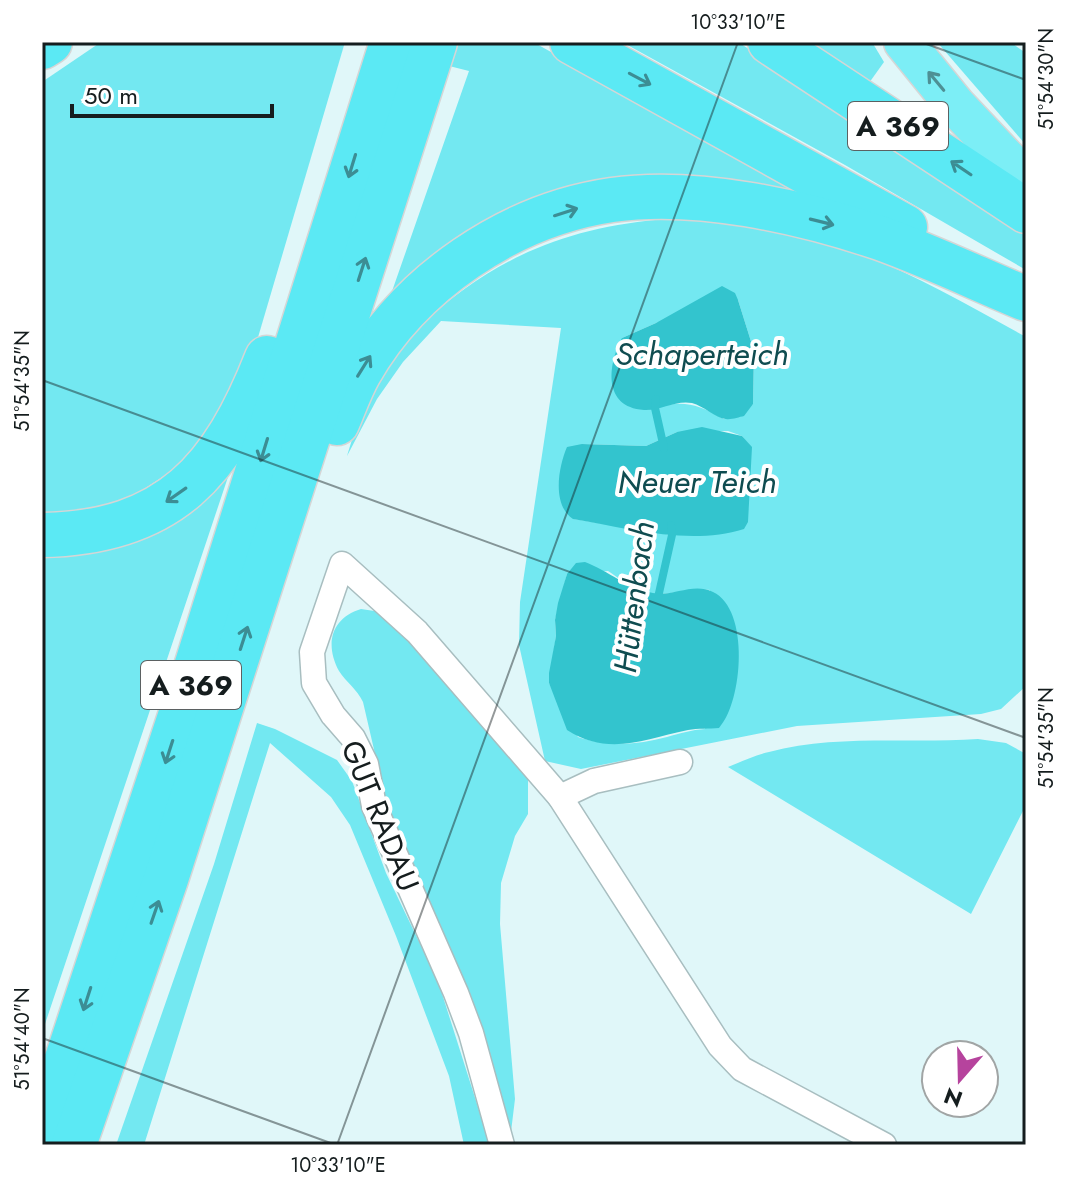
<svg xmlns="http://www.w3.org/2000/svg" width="1068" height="1187" viewBox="0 0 1068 1187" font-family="Jost,sans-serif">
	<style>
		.green { fill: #73e8f1; fill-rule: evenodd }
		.water { fill: #33c4ce }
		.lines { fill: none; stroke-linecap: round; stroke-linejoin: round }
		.stream { stroke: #33c4ce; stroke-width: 8 }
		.minor-casing { stroke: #a8bec0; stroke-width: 27 }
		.trunk-casing { stroke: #d5d6d6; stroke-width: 43 }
		.motorway-casing { stroke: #d5d6d6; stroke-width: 47 }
		.minor { stroke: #fff; stroke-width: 24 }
		.trunk { stroke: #7ceef6; stroke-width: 40 }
		.motorway { stroke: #5be9f4; stroke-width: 44 }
		.oneway { stroke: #3c8d94 }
		.oneway2 { stroke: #4e9095 }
		.ticks { fill: none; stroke: #151d1e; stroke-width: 2; stroke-opacity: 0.45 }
		.labels { text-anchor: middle; stroke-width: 8; stroke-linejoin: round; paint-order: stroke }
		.shield { fill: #fff; stroke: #5b6162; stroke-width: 2 }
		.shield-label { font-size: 28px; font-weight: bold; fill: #151d1e }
		.street-label { font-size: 30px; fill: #151d1e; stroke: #fff }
		.water-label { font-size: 32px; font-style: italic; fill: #0f4c50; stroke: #fff }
		.neatline { fill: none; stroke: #151d1e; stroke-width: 3 }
		.ticks-label { font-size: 20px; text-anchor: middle; fill: #151d1e }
	</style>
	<rect width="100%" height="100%" fill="#e0f7f9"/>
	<g class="green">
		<polygon points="101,42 345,42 249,368 190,459 115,508 42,519 42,82"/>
		<polygon points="354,42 533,42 840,212 650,185 390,297 469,71"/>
		<polygon points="622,42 738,42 1026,231 1026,270 845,165"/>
		<polygon points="808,42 872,42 884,62 869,83"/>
		<polygon points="937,42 1010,42 1026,53 1026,145"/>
		<path d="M668 219C705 221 742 224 778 230 867 246 948 294 1026 337V686L1001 709 981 714 797 726 581 769 545 761 519 645 520 602 561 328 441 321 403 362 377 399 347 456C357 425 369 379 390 354 399 344 411 335 421 325 494 257 569 226 668 219ZM738 300 754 351 753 404 724 419C693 401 680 400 646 410L622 338 656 323ZM728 431 742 436 751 447 672 535 574 519 582 444 646 446 677 432ZM608 571C623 581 641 595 660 594 677 593 692 588 710 590L705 729C691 730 681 733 667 737 637 745 609 747 578 737L549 683 556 636 555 620 567 574Z"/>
		<polygon points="229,474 42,1033 42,552 65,555 159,533"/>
		<path d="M361 609 381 612 403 630 528 778V814L515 836 501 883 500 924 515 1099 510 1140 388 810 363 702C357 689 346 682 339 671 324 643 332 618 361 609Z"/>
		<polygon points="257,723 275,729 337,760 352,781 386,873 438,981 490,1145 464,1145 449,1076 396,936 350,825 331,797 270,743 144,1145 116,1145 214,864"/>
		<path d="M978 739 1006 743 1026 754V805L971 914 728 767C741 762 755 755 769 752 836 734 909 744 978 739Z"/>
	</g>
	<g class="water">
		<path d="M722 286 735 293 738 300 754 351 753 404 744 416C739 417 731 420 726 419 715 418 704 406 692 403 675 400 660 411 644 410 602 407 608 364 622 338L656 323Z"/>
		<path d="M702 427 742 436 752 447 748 522 744 529C690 546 627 528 573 519 552 505 558 468 567 447L582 444 646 446 677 432Z"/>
		<path d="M585 562C608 571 629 589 653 593 673 597 693 582 713 592 750 609 743 702 719 728 709 729 698 728 688 730 643 739 610 757 567 730L549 683V673L556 636 555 620 558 603 567 574 576 563Z"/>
	</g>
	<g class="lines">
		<g class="stream">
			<polyline points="656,399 655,408 664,448"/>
			<polyline points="657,602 672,535 671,525"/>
		</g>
		<g class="minor-casing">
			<g id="minor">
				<polyline points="560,797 594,781 680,762"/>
				<polyline points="502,1145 471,1033 456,993 374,806 366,764 353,738 333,715 314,683 312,652 342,564 417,632 560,797 720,1046 742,1069 884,1145"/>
			</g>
		</g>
		<g class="trunk-casing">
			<polyline id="trunk" points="904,42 956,106 1026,180"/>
		</g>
		<g class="motorway-casing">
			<g id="motorway">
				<polyline points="572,42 905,227"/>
				<polyline points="770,42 1026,211"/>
				<polyline points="42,47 50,42"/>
				<path d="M337 423C344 407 350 389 359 373 410 283 509 215 612 200 696 188 800 211 880 238 930 256 978 279 1026 299"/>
				<path d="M42 535C170 533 223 470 267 358"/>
				<polyline points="42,1125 68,1056 192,680 392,42"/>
				<polyline points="74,1145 166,879 435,42"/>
			</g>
		</g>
		<use href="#minor" class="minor"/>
		<use href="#trunk" class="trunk"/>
		<use href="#motorway" class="motorway"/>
	</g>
	<defs><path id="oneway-shaft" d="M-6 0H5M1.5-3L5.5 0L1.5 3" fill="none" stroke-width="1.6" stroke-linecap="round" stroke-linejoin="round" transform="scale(2)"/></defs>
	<g class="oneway">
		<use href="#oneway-shaft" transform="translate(640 79) rotate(28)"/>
		<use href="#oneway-shaft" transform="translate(352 166) rotate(107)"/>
		<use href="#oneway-shaft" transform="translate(961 168) rotate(-146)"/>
		<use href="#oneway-shaft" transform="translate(566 212) rotate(-18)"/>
		<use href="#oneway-shaft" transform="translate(822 222) rotate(14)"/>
		<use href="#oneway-shaft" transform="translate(362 269) rotate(-72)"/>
		<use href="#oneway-shaft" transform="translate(364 366) rotate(-58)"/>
		<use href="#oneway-shaft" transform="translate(264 450) rotate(107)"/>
		<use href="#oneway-shaft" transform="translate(176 495) rotate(145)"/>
		<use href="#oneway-shaft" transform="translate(244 638) rotate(-72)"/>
		<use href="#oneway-shaft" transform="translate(169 752) rotate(108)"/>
		<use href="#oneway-shaft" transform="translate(155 912) rotate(-71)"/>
		<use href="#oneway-shaft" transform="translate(87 999) rotate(108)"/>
	</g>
	<use class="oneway2" href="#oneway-shaft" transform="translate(936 81) rotate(-130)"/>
	<path class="ticks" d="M921 42 1026 80M42 380 1026 738M42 1038 336 1145M337 1145 738 42"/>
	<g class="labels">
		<g class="shield">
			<rect x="848" y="102" width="100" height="48" rx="6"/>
			<rect x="141" y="661" width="100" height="48" rx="6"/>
		</g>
		<g class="shield-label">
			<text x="898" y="136">A 369</text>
			<text x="191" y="695">A 369</text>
		</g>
		<g class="street-label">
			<text transform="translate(380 816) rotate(68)" y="10">GUT RADAU</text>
		</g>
		<g class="water-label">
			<text x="702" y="365">Schaperteich</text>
			<text x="697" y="493">Neuer Teich</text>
			<text transform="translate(634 597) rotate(-83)" y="11">Hüttenbach</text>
		</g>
	</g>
	<rect width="1068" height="1187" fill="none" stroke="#ffffff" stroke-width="88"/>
	<g transform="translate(960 1079) rotate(200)"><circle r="38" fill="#ffffff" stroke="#a1a5a5" stroke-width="2"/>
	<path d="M0-6L14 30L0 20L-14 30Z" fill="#b6439d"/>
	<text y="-12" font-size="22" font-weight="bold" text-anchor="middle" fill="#151d1e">N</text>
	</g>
	<path d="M72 104v12h200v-12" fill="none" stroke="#151d1e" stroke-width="4"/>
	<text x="84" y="104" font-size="24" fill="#151d1e" stroke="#ffffff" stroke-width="6" paint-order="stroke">50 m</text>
	<rect x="44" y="44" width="980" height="1099" class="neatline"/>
	<g class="ticks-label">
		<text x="738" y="29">10°33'10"E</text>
		<text transform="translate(1046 79) rotate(-90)" y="7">51°54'30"N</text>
		<text transform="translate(22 381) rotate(-90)" y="7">51°54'35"N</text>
		<text transform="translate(1046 738) rotate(-90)" y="7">51°54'35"N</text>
		<text transform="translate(22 1039) rotate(-90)" y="7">51°54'40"N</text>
		<text x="338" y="1172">10°33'10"E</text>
	</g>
</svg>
